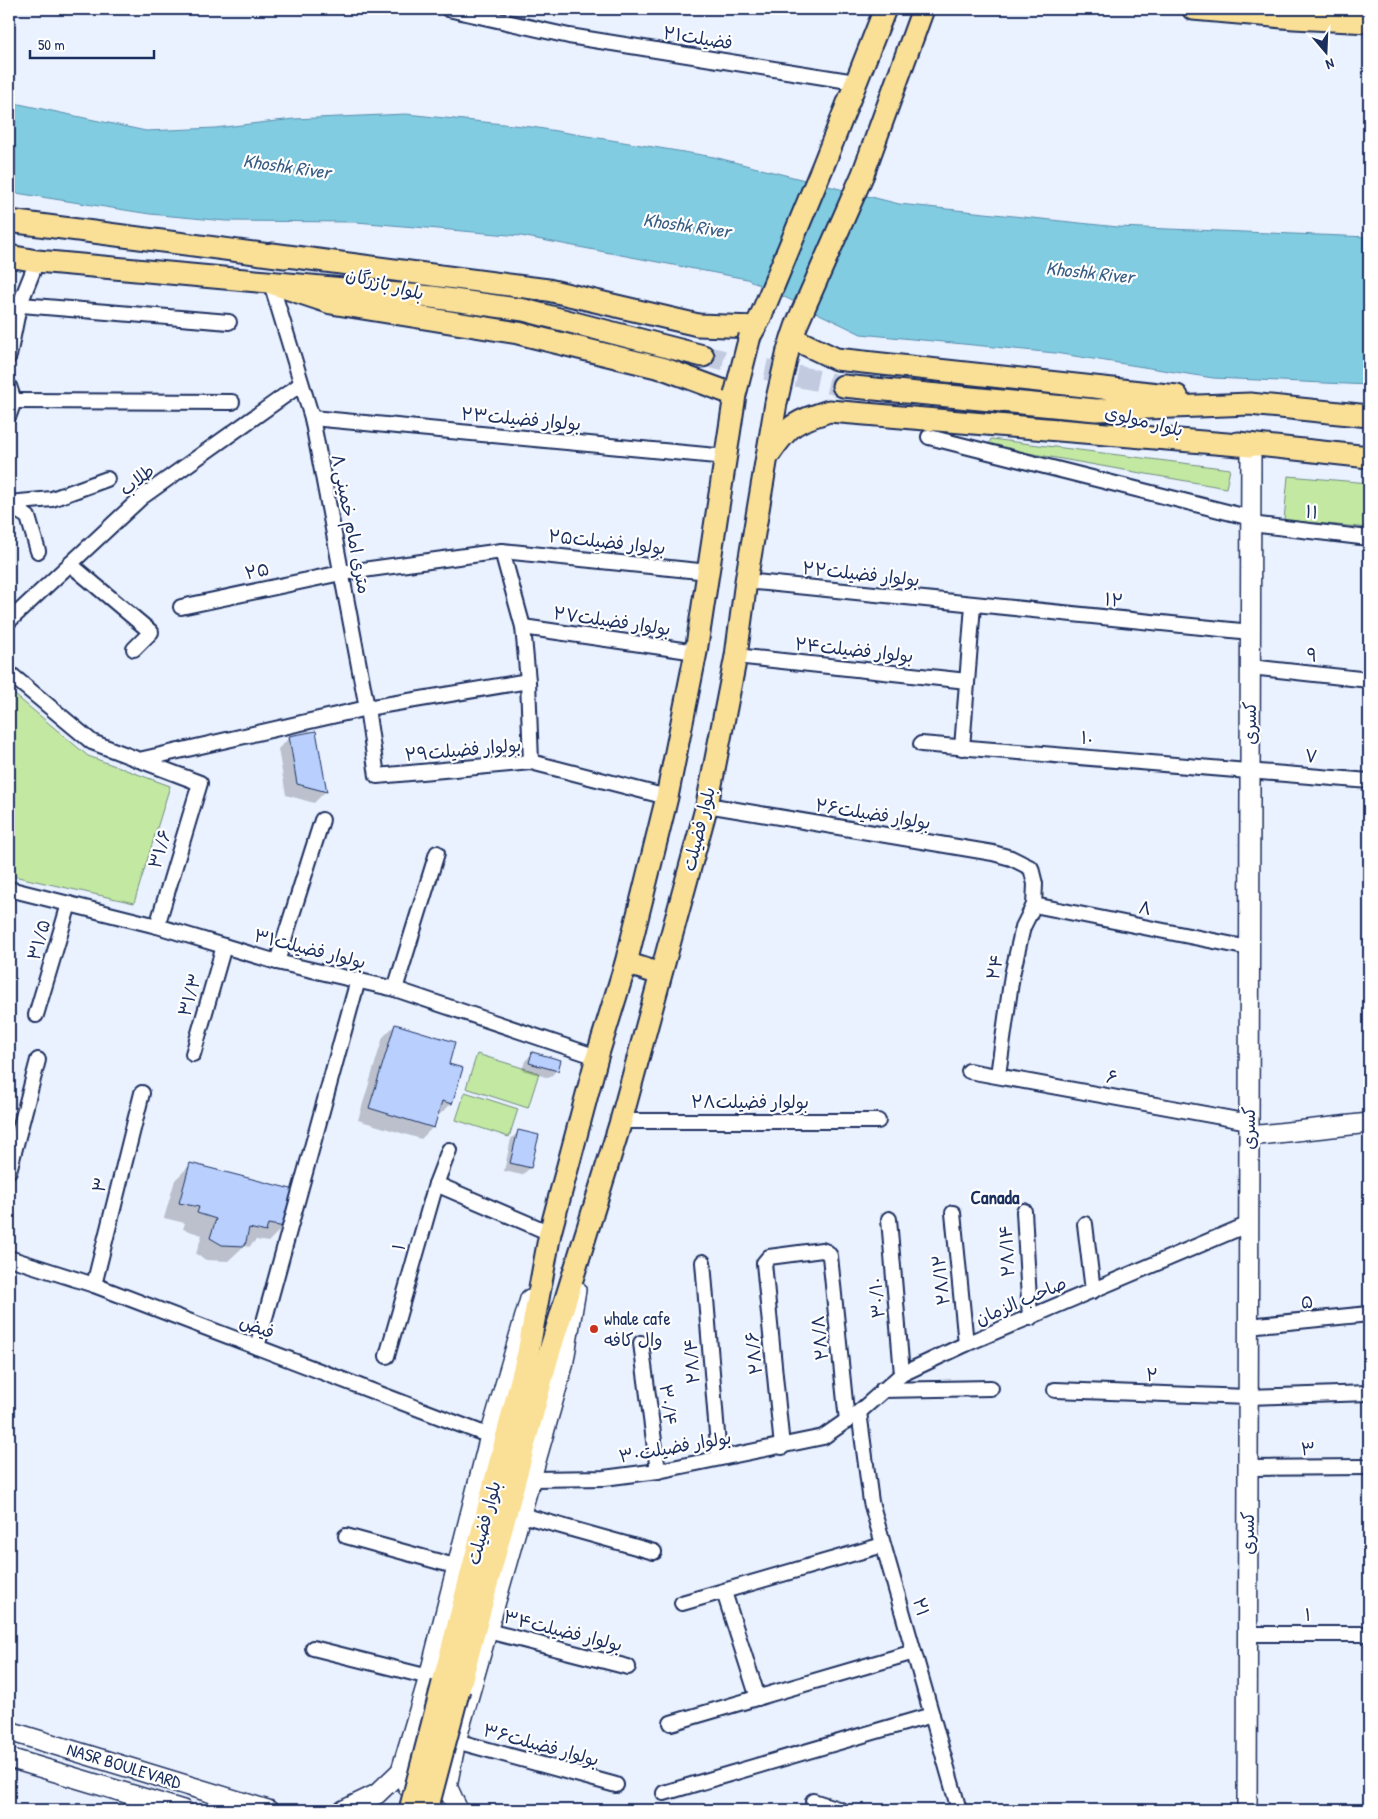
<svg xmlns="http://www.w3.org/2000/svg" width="1378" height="1819" viewBox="0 0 1378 1819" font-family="'Patrick Hand','Playpen Sans Arabic',sans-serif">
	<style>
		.green { fill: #c3e8a2; stroke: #6f8c80 }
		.water { fill: #81cce1; stroke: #588dad }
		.shadow { fill: #0003 }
		.building { fill: #b9cffe; stroke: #1b2f5e }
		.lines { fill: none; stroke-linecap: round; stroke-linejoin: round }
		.primary-tunnel { stroke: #c1cadf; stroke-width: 21; stroke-dasharray: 21 11; stroke-linecap: butt }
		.street-casing { stroke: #1b2f5e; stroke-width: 18 }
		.secondary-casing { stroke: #1b2f5e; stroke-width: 22 }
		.primary-casing { stroke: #1b2f5e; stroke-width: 25 }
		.street { stroke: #fff; stroke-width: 14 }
		.secondary { stroke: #fff; stroke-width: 19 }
		.primary { stroke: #fadf96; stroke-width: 21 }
		.primary-bridge-casing { stroke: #1b2f5e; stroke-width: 25; stroke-linecap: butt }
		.primary-bridge { stroke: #fadf96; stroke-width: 21 }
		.poi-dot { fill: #c8321e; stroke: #fff; stroke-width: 2 }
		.labels { text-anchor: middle; stroke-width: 4.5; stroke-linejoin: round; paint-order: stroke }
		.street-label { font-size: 18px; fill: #1b2f5e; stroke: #fff }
		.poi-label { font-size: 18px; fill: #1b2f5e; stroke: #fff; text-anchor: start }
		.water-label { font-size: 19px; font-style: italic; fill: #3a5e85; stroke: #fff }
		.neighbourhood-label { font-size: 19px; font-weight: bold; fill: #1b2f5e; stroke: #fff }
	</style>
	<rect width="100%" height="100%" fill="#eaf1ff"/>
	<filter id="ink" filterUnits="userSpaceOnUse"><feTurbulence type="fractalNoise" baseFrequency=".02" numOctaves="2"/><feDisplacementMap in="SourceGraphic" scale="10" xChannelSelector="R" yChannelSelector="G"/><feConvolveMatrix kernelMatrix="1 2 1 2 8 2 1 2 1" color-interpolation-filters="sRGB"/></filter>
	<g filter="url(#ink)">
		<g class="green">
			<polygon points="991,439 1230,469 1226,488 988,446"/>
			<polygon points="1288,476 1369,483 1369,528 1284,520"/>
			<polygon points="9,690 88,756 170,786 134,903 9,875"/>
			<polygon points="477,1054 539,1073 528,1108 466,1088"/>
			<polygon points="465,1092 518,1109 509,1137 456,1120"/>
		</g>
		<polygon class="water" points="9,99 19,104 146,131 215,128 294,119 406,114 532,127 714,157 899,204 1118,227 1369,237 1369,385 1213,378 1055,353 861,334 747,279 521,236 356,222 226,221 150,214 16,193 9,191"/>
		<g class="shadow">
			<polygon points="315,733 325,792 314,803 286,795 278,749 289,738"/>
			<polygon points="395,1025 447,1065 451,1104 439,1115 437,1114 433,1127 421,1139 358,1120 383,1037"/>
			<polygon points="532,1054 557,1070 549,1078 522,1070 525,1061"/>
			<polygon points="519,1131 538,1136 530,1168 522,1175 504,1171 511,1139"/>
			<polygon points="191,1164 284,1226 268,1242 256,1240 249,1247 244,1246 228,1261 206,1260 196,1254 202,1235 183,1229 185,1223 164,1218 175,1180"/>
		</g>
		<g class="building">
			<polygon points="316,731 327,792 297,784 289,736"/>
			<polygon points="395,1024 455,1042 449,1064 463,1068 452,1104 442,1101 434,1128 369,1108"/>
			<polygon points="532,1052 561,1060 558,1071 529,1063"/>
			<polygon points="518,1130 539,1135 531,1168 510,1163"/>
			<polygon points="190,1163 295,1190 285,1227 268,1224 266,1232 249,1228 245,1246 222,1245 210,1238 216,1219 197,1213 199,1207 179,1203"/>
		</g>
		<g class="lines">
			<polyline class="primary-tunnel" points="703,356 843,386"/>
			<g class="street-casing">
				<g id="street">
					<polyline points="448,9 569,36 855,82"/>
					<polyline points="271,283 312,418 367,708 377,776 531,762 667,797"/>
					<polyline points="9,304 229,322"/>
					<polyline points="9,356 19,306 37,261"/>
					<polyline points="9,386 14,401 9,415"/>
					<polyline points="14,401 232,402"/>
					<polyline points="312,418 727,457"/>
					<polyline points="929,437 1251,518"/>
					<polyline points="9,503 52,499 107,479"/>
					<polyline points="9,505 28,517 38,551"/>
					<polyline points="1251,524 1369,538"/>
					<polyline points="502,551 523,627 528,681 531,762"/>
					<polyline points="70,564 151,632 134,649"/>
					<polyline points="746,581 1251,632"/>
					<polyline points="181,607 341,573 502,551 709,572"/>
					<polyline points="9,621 142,497 301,384"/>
					<polyline points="523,627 696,652"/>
					<polyline points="736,656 967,681"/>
					<polyline points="1250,667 1369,680"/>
					<polyline points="9,673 92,742 200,783 157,926"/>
					<polyline points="921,744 1369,781"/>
					<polyline points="962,748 973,605"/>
					<polyline points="139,760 367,708 528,681"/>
					<polyline points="707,805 993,853 1011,858 1031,868 1035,884 1034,905 1023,927 1012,975 998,1075"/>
					<polyline points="9,889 157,926 277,962 395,989 597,1057"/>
					<polyline points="1034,905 1249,948"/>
					<polyline points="277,962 322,820"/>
					<polyline points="395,989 437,853"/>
					<polyline points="36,1015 69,904"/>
					<polyline points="193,1054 224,946"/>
					<polyline points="969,1071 1249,1122"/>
					<polyline points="621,1121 878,1121"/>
					<polyline points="9,1171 38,1060"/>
					<polyline points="436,1184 550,1233"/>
					<polyline points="1024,1211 1030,1318"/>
					<polyline points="953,1213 966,1344"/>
					<polyline points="889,1219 902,1374"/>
					<polyline points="1085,1224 1093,1291"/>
					<polyline points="9,1258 94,1285 490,1436"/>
					<polyline points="703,1262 719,1458"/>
					<polyline points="94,1285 142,1093"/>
					<polyline points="1248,1326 1369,1314"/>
					<polyline points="641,1343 658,1471"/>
					<polyline points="257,1347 358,980"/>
					<polyline points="387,1356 436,1184 449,1150"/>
					<polyline points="882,1390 991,1388"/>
					<polyline points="1055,1390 1248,1397 1369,1393"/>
					<polyline points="859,1412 871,1502 959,1810"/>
					<polyline points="782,1447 764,1263 769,1257 822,1250 827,1252 830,1256 847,1421"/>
					<polyline points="1248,1468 1369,1467"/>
					<polyline points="532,1479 604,1478 658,1471 823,1437 859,1412 902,1374 966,1344 1249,1224"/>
					<polyline points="522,1515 654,1552"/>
					<polyline points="346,1536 458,1567"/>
					<polyline points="724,1592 758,1698"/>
					<polyline points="682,1603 883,1545"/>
					<polyline points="488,1631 628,1667"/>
					<polyline points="1248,1634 1369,1634"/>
					<polyline points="313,1648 429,1677"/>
					<polyline points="671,1723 914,1652"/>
					<polyline points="456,1741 616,1785"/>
					<polyline points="664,1793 932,1715"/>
					<polyline points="813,1801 841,1810"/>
				</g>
			</g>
			<g class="secondary-casing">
				<g id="secondary">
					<polyline points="1250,1136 1369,1123"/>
					<polyline points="9,1731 268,1810"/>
					<polyline points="9,1758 183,1810"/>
					<polyline points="447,1786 432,1795 415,1793 408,1787 401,1771 429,1677 490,1436 530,1299"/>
					<polyline points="447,1786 456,1741 563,1366 576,1290"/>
					<polyline points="447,1786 458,1810"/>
					<polyline points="344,1810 377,1794 401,1771"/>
					<polyline points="1247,1810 1251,446"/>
				</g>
			</g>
			<g class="primary-casing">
				<g id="primary">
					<polyline points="1193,9 1294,18 1369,22"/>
					<polyline points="9,221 285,257"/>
					<polyline points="272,254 548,290 698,325 755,327"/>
					<polyline points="9,256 37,261 432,297 524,310 703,356"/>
					<polyline points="271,283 331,303 518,333 665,369 735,395 696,652 667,797 626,963 597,1057 550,1233 528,1353 443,1683"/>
					<polyline points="750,336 760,318 823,166 885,9"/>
					<polyline points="792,338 836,359 1177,396"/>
					<polyline points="788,350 797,324 863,174 923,9"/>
					<polyline points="843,386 1096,410 1250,404 1369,416"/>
					<polyline points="1238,443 1369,457"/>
					<path d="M770 453C791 423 795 422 829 411L1251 446"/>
					<polyline points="626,963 660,974"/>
					<polyline points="459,1689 547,1360 621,1121 707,805 736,656 746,581 776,403"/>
				</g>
			</g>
			<use href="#street" class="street"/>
			<use href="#secondary" class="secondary"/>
			<use href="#primary" class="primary"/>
			<g class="primary-bridge-casing">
				<g id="primary-bridge">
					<polyline points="735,395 750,336"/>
					<polyline points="776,403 788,351"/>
					<polyline points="410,1810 443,1683"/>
					<polyline points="427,1810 459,1689"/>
				</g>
			</g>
			<use href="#primary-bridge" class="primary-bridge"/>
		</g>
	</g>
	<circle class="poi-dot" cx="594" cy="1329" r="5"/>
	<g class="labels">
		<g class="street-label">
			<text transform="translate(698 38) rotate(9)" y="6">فضیلت۲۱</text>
			<text transform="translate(385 284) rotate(15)" y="6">بلوار بازرگان</text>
			<text transform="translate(521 419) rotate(5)" y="6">بولوار فضیلت۲۳</text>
			<text transform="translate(1144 421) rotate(14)" y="6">بلوار مولوی</text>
			<text transform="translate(137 480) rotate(-38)" y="6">طلاب</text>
			<text transform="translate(1312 512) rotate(7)" y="6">۱۱</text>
			<text transform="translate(351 524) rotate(79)" y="6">۸ متری امام خمینی</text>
			<text transform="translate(607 542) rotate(6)" y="6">بولوار فضیلت۲۵</text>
			<text transform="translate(257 571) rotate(-12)" y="6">۲۵</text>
			<text transform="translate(861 574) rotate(6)" y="6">بولوار فضیلت۲۲</text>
			<text transform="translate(1114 600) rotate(6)" y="6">۱۲</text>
			<text transform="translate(612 621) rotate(8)" y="6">بولوار فضیلت۲۷</text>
			<text transform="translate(854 650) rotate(6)" y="6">بولوار فضیلت۲۴</text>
			<text transform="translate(1312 655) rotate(6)" y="6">۹</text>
			<text transform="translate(1250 723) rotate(-90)" y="6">کسری</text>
			<text transform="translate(1087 738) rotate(4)" y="6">۱۰</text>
			<text transform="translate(463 750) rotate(-5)" y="6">بولوار فضیلت۲۹</text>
			<text transform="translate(1311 756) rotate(5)" y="6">۷</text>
			<text transform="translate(873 814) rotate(9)" y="6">بولوار فضیلت۲۶</text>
			<text transform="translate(699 829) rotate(-76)" y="6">بلوار فضیلت</text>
			<text transform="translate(160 849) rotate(-73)" y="6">۳۱/۶</text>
			<text transform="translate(1145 908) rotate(11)" y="6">۸</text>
			<text transform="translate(39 940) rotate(-74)" y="6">۳۱/۵</text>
			<text transform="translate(310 949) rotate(14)" y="6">بولوار فضیلت۳۱</text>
			<text transform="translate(995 967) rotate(-79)" y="6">۲۴</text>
			<text transform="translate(190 995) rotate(-74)" y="6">۳۱/۳</text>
			<text transform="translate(1112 1077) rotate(10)" y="6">۶</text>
			<text x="750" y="1108">بولوار فضیلت۲۸</text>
			<text transform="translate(1249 1128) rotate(-90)" y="6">کسری</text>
			<text transform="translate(100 1185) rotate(-76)" y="6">۳</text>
			<text transform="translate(399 1247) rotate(-74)" y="6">۱</text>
			<text transform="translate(1007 1251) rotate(-93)" y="6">۲۸/۱۴</text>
			<text transform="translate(941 1280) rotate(-96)" y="6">۲۸/۱۲</text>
			<text transform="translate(877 1298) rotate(-95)" y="6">۳۰/۱۰</text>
			<text transform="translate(1021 1301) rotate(-23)" y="6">صاحب الزمان</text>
			<text transform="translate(1307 1302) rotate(-5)" y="6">۵</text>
			<text transform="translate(257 1327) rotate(21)" y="6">فیض</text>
			<text transform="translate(820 1338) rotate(-96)" y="6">۲۸/۸</text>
			<text transform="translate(754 1353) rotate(-96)" y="6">۲۸/۶</text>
			<text transform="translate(692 1361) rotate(-94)" y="6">۲۸/۴</text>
			<text transform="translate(1152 1375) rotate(2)" y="6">۲</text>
			<text transform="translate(668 1405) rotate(83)" y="6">۳۰/۴</text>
			<text transform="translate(675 1447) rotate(-10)" y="6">بولوار فضیلت۳۰</text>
			<text transform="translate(1308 1449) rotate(-1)" y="6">۳</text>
			<text transform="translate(484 1523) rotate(-75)" y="6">بلوار فضیلت</text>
			<text transform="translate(1248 1533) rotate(-90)" y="6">کسری</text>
			<text transform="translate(921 1607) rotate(74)" y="6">۲۱</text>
			<text x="1308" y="1621">۱</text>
			<text transform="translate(563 1631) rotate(14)" y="6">بولوار فضیلت۳۴</text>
			<text transform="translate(541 1745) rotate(15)" y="6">بولوار فضیلت۳۶</text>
			<text transform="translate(124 1766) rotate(17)" y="6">NASR BOULEVARD</text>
		</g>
		<g class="poi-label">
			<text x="604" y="1325">whale cafe<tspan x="604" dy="21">وال کافه</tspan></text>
		</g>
		<g class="water-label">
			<text transform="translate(287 166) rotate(8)" y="7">Khoshk River</text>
			<text transform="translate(687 225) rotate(8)" y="7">Khoshk River</text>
			<text transform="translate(1090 272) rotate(6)" y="7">Khoshk River</text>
		</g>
		<g class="neighbourhood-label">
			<text x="995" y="1204">Canada</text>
		</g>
	</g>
	<rect width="1378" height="1819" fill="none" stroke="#fff" stroke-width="30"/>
	<rect x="15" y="15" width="1348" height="1789" fill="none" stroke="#1b2f5e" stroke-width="2" filter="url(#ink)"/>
	<g transform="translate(1326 52) rotate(161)" stroke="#ffffff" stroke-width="4" paint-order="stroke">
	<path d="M0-4L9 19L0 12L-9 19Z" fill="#1b2f5e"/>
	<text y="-8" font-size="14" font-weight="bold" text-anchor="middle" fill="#1b2f5e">N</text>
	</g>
	<path d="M30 50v8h124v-8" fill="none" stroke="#1b2f5e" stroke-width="2.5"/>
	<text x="38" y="50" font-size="15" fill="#1b2f5e" stroke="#ffffff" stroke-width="4" paint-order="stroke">50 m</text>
</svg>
